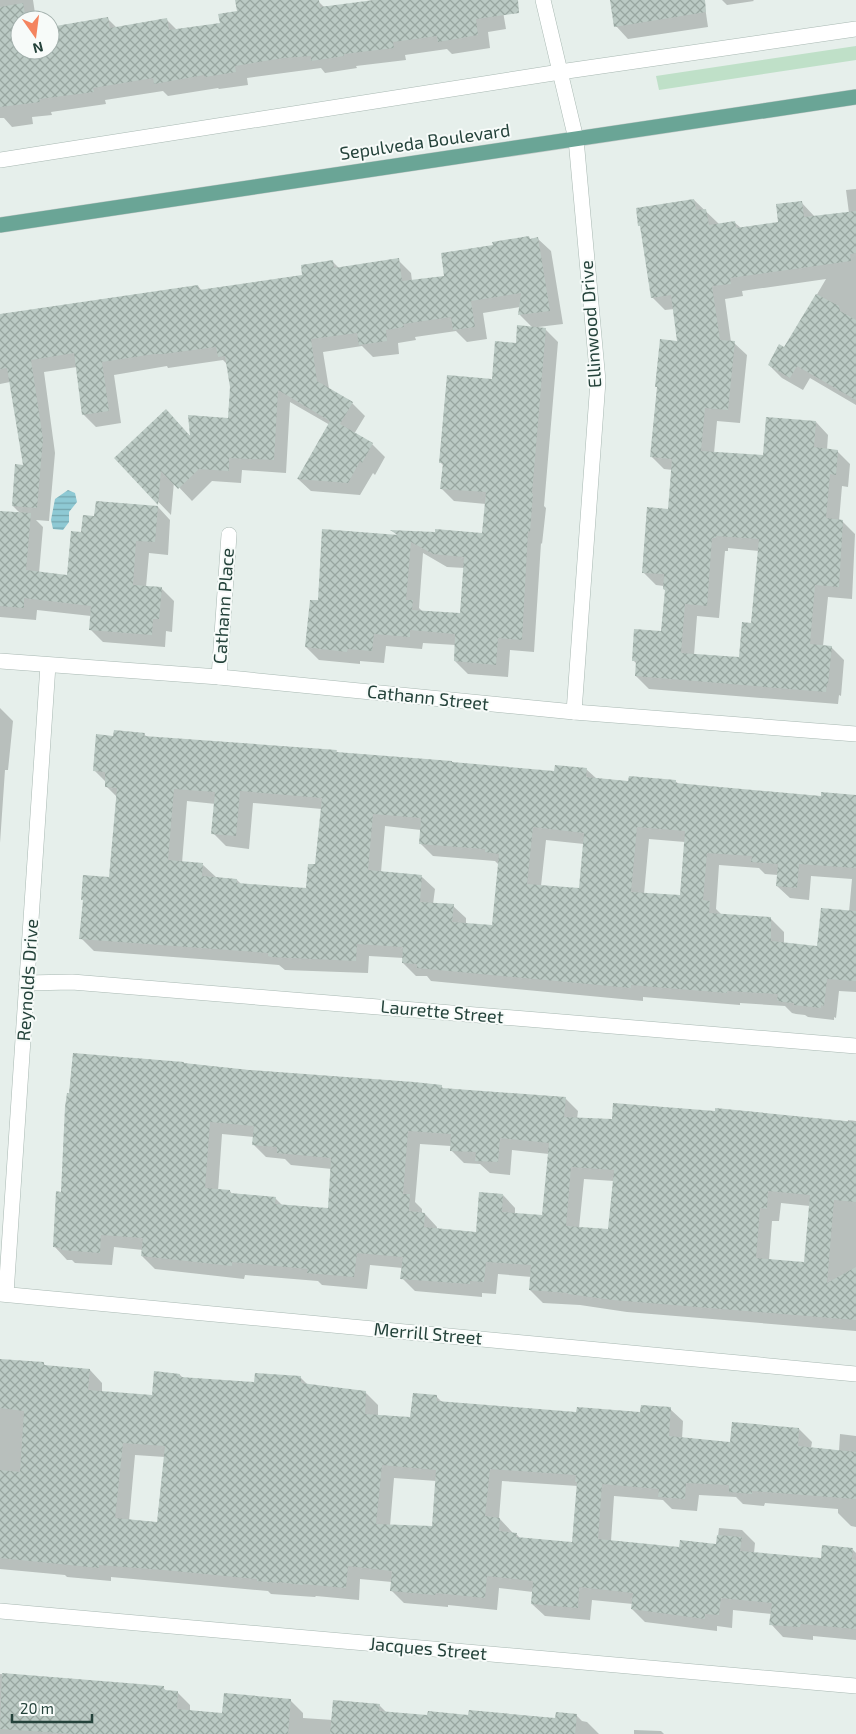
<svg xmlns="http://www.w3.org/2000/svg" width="856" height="1734" viewBox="0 0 856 1734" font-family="'Exo 2',sans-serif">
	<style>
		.green { fill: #bfe0c8 }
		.water { fill: url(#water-rules) }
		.shadow { fill: #0003; fill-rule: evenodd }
		.building { fill: url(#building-cross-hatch); fill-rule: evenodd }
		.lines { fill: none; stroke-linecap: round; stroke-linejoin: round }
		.lane-casing { stroke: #a8b8b2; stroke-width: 16 }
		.street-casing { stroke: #a8b8b2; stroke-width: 16 }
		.primary-casing { stroke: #c2cac8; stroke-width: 16 }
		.lane { stroke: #fff; stroke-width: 15 }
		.street { stroke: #fff; stroke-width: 15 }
		.primary { stroke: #6aa596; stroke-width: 15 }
		.labels { text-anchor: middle; stroke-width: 4; stroke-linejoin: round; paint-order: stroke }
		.street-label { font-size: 18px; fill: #24423a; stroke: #f7fbf9 }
	</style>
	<defs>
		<pattern id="water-rules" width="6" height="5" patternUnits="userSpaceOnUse" patternTransform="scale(1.25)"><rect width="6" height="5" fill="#8ec9d4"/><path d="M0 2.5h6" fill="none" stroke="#74a5ad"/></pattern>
		<pattern id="building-cross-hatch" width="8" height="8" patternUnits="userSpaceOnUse" patternTransform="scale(1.25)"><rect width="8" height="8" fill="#bbcac4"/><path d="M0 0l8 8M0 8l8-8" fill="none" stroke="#98a6a0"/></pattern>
	</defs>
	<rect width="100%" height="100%" fill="#e6efeb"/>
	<polygon class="green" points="856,46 856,60 659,90 656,76"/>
	<polygon class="water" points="68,490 75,493 77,502 69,512 69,522 63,530 53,529 51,520 55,499"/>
	<g class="shadow">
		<polygon points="0,0 33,0 36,20 20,20 20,50 50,50 50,28 108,19 117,28 167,20 177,30 221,24 238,12 236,0 317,0 324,7 371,2 371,0 501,0 506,29 488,32 490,48 452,54 447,49 405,55 406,60 356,66 357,68 325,73 321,68 247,78 248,85 219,89 218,88 168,96 163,91 105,100 106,104 51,112 52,115 32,117 33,124 12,127 4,118 0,118"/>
		<polygon points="611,0 704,0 708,27 628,39 616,26"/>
		<polygon points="722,0 753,0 754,1 727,5"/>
		<path d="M856 189V405L810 378 803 390 782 378 769 365 785 349 826 279 742 291 743 296 725 299 731 342 734 343 747 355 740 423 717 421 714 453 764 457 816 422 828 435 827 450 837 451 850 464 848 487 842 486 839 521H842L855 534 852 599 828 597 823 646 831 647 844 660 841 696 839 695 838 704 649 689 636 676 637 664 633 660 662 632 666 591 664 589V586L656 585 643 572 669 510 673 470 664 469 651 456 658 388 656 386 679 342 674 309 665 310 652 297 694 200 719 224 734 222 741 228 780 223 801 202 815 217 849 213 846 190ZM728 548 759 551 752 624 740 659 694 655 697 616 719 618 725 551H728Z"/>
		<path d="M529 238 531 240 538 239 551 251 563 324 538 327 545 329 558 342 544 506 546 508 542 544 541 543 534 652 510 650 508 677 468 674 455 661 456 645 423 643 422 649 386 646 384 663 360 661V664L319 660 306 647 319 602 398 536 393 531 483 535 486 504 454 501 442 489 444 466 440 462 517 344 532 327 520 315V307L483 313 487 339 467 342 456 331 415 337 416 340 398 343 399 354 373 357 362 346 323 352 329 389 352 403 365 416 354 434 372 444 385 457 375 475 373 473 360 495 311 491 298 479 330 425 290 402 286 473 242 470 241 483 212 481 192 501 174 482 171 515 116 458 178 423 192 438 229 419 231 387 228 365 223 360 168 368 167 366 114 375 121 423 96 427 83 414 77 367 44 372 55 453 49 521 36 520 43 527 39 573 69 577 82 533 96 517 158 507 170 520 168 555 149 553 146 587 161 588 174 601 172 632 166 631 165 647 103 642 91 630V616L37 610 36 620 0 617V512L20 513 13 506 24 466 10 382 0 384V320L198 286 202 291 304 276 333 262 339 268 398 260 411 273 412 281 445 277 494 246ZM423 553 447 567 465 568 461 615 423 612 419 608Z"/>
		<polygon points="0,708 13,721 8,770 5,770 0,843"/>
		<path d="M144 734 148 738 336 751 338 753 555 773 586 769 597 779 630 782 675 781 679 784 822 797 856 796V992L839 991 836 1018 834 1017V1020L808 1017 805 1015 796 1014 792 1013 785 1006 740 1003V1005L643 997V1001L431 981 427 976H416L403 963 404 958 369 956 368 973 285 970 279 965 94 951 81 938 84 902 82 899 110 879 118 798 106 786V782L95 771 114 737ZM187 801 216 804 213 833 226 846 249 849 253 803 322 809 317 866 307 889 241 884 237 880 216 877 203 865 182 863ZM385 826 421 830 420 843 433 856 495 861 499 865 493 926 466 924V918L453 906 433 904 435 889 422 877 381 872ZM649 839 685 842 681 896 644 894ZM546 840 584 844 580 889 541 886ZM719 865 759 868 765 874 778 875 777 886 790 898 809 900 811 876 852 879 849 912 818 947 784 944V932L771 919 722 915 716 909Z"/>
		<path d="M185 1065 441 1086 444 1089 565 1098 578 1111 577 1119 848 1122V1120L856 1121V1331L627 1312 580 1305 543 1303 530 1290 532 1277 498 1274 496 1294 482 1293V1297L415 1291 402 1278 403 1268 370 1265 367 1289 322 1285 318 1281 245 1275 244 1279 155 1269 142 1256 143 1250 114 1247 112 1265 75 1263 72 1260H67L55 1247 62 1193ZM222 1134 254 1137 253 1144 266 1157 285 1159 291 1165 332 1169 329 1209 282 1205 275 1198 232 1194 230 1191H218ZM420 1144 451 1146V1150L464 1163 480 1164 490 1173 510 1175 512 1150 549 1154 544 1216 515 1214V1208L503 1195 477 1233 437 1229V1227L425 1214H422V1209L415 1202ZM584 1179 614 1181 609 1231 579 1228ZM781 1203 810 1206 805 1264 769 1260 772 1221H779Z"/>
		<path d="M0 1360 44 1364 47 1367 90 1370 102 1383V1392L153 1397 180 1375 184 1379 255 1383 301 1378 308 1385 365 1392 378 1405V1416L412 1419 437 1397 443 1403 577 1413 641 1414 670 1409 683 1421 682 1439 731 1444 799 1429 812 1442 811 1448 839 1451 840 1434 856 1436V1527L851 1526 838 1513V1509L765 1503 764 1506 743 1504 736 1497 699 1495 697 1511 672 1509 663 1500 614 1496 611 1541 680 1549 717 1545 719 1528 742 1530 755 1543 754 1553 822 1560 852 1549 856 1553V1640L813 1636V1640L783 1637 771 1624 772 1614 733 1610 732 1628 717 1626V1631L645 1622 632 1609 633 1604 592 1600 590 1620 545 1616 532 1604 533 1592 499 1588 497 1610 448 1605V1607L404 1603 391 1590 392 1582 360 1579 359 1600 316 1596 315 1597 271 1594 268 1591 178 1583 111 1577V1581L67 1577 65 1575 0 1569ZM135 1455 165 1457 158 1524 129 1521ZM394 1478 437 1481 434 1528 390 1526ZM502 1481 578 1486 573 1543 520 1538 516 1534H512V1532L499 1518Z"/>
		<polygon points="0,1674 163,1688 168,1692 177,1692 190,1705 190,1711 223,1714 290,1700 303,1713 303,1718 333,1720 379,1705 387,1713 428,1717 469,1716 556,1720 576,1715 582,1721 587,1722 599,1734 0,1734"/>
		<polygon points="634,1730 661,1731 664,1734 634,1734"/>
	</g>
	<g class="building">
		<polygon points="235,0 319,0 320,7 374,0 518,0 519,13 476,19 478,35 438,42 437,36 393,42 394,48 344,54 344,56 311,61 311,56 283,58 235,66 236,72 205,77 204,75 154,84 153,78 93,88 94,92 39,99 40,102 0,107 0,7 23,3 26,20 20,20 20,50 50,50 50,27 108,17 110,28 167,18 169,30 220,23 218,14 237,11"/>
		<polygon points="610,0 705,0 706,12 614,27"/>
		<path d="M694 199 696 210 706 209 709 225 735 221 736 228 778 222 776 204 802 201 804 217 856 211V253L850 254 851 261 730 278 731 284 712 286 720 340 735 341 728 410 705 408 701 451 763 455 766 417 816 421 814 447 838 450 836 475 830 474 826 518 843 520 839 587 815 585 810 644 832 646 828 684 827 683 826 692 635 676 636 661H632L634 629 661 631 665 590 663 589 664 574 642 573 647 507 668 509 672 459 650 457 657 387H655L660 339 677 341 671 295 651 298 640 226H638L636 208ZM716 536 759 539 751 623 742 622 739 657 681 653 685 604 707 606 712 538H716Z"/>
		<polygon points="529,236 530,239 538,237 550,311 518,315 521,293 471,301 475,327 453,330 451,317 403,324 404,327 386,330 387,341 359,345 357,333 311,339 317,381 353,402 340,424 373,443 362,463 360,461 348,483 297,479 330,421 278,390 274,460 229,458 229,471 199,469 178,489 161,471 158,505 114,458 166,409 190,436 188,415 228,418 230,387 225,356 218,357 216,347 163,354 154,354 102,362 109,411 82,415 74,353 31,360 43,439 37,508 12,506 15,464 23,465 7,368 0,369 0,314 198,285 199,290 302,275 301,265 333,260 334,268 399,258 402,281 444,276 441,253 493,245 492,242"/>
		<polygon points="816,294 839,306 840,311 856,320 856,400 797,366 790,378 768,365 779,344 784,347"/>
		<path d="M517 325 546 328 532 493 533 494 530 532 528 531 522 640 498 638 496 665 454 661 455 634 410 630V637L374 634 372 651 348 649 347 652 305 647 310 600H318L322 529 398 535 390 530 435 532V529L482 533 486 492 440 489 443 463H439L447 375 492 379 495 341 516 343ZM411 542 433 554 464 557 460 613 412 610 413 600H406Z"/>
		<polygon points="96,501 158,506 155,542 136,541 133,585 162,587 159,619 153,619 152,635 89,630 91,606 24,598 24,608 0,606 0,511 31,513 26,570 67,575 71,531 81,532 83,515 94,516"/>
		<path d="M114 730 145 733 144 736 337 750 336 752 452 761V762L554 771 555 765 587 768 586 777 628 781 629 776 676 780V783L821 796V792L856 795V868L799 864 797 888 776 886 778 864 751 862 752 856 707 853 703 900 710 901 709 913 771 917V941L817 946 821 908 856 911V981L827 979 824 1006 821 1005V1008L794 1005V1003L782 1002 777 1000 778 994 727 991V993L631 985V988L417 968V964L402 963 403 947 357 944 356 961 271 957 268 956V953L79 939 83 900H81L83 875 109 877 117 788 105 787V772L93 771 96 734 113 736ZM174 789 215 792 211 834 236 836 240 791 322 798 315 864H308L306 888 237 883V879L202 876 203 863 168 860ZM373 814 421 818 419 844 485 849V852L499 854 492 925 452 922 454 904 420 902 422 875 368 870ZM533 827 584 833 579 888 527 884ZM637 827 685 831 680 895 631 892Z"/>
		<path d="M73 1053 184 1062V1063L249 1070 414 1082 442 1085V1088L566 1097 564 1117 612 1119 613 1103 715 1111V1108L856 1122V1202L834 1200 827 1283 856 1267V1320L613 1300 568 1294V1293L529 1290 531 1265 486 1262 484 1282 470 1281V1284L400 1279 403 1257 357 1253 354 1277 307 1273 308 1269 232 1262V1266L141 1256 143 1238 101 1235 100 1253 61 1250V1248L53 1247 56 1191 61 1192 65 1107 67 1093H69ZM210 1122 254 1126 252 1145 277 1147V1153L331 1158 328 1208 275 1204 276 1197 230 1193V1190L205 1188ZM408 1131 451 1134 450 1151 476 1152 475 1161 498 1162 500 1138 549 1143 542 1215 502 1212 503 1194 479 1192 476 1232 424 1227 425 1213 409 1211 410 1194H403ZM571 1167 614 1170 608 1229 566 1226ZM768 1191 810 1195 804 1262 756 1258 760 1208 767 1209Z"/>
		<path d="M0 1359 44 1362V1365L90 1369 88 1390 152 1395 154 1371 180 1374V1377L254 1382 255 1373 301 1376V1383L366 1391 365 1414 410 1417 413 1393 437 1395V1401L576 1412 577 1407 640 1412 641 1405 671 1407 669 1436 730 1442 732 1422 799 1428 798 1446 856 1452V1499L752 1491V1494L729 1492V1485L686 1483 685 1499 658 1497 659 1489 602 1484 598 1539 679 1547 680 1540 716 1544 717 1535 742 1537 740 1551 821 1558 822 1545 853 1548 852 1559 856 1560V1629L801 1624 800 1627 769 1625 772 1603 721 1598 719 1615 705 1614V1619L631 1609 633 1593 579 1587 578 1608 531 1604 533 1581 487 1576 485 1598 436 1593 435 1595 390 1591 392 1571 348 1566 346 1588 303 1584V1585L278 1582V1583L257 1581V1579L164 1570 99 1565V1568L0 1558V1470L20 1472 24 1411 0 1408ZM123 1443 165 1446 157 1522 115 1518ZM382 1465 436 1470 432 1526 376 1524ZM490 1469 576 1475 575 1482H577L572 1542 516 1537 517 1533 499 1531 500 1518 485 1516Z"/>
		<polygon points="2,1673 164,1686 164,1690 178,1691 177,1709 222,1713 224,1693 291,1699 288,1734 75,1734 0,1729"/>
		<polygon points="333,1700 380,1704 379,1711 427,1715 428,1711 468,1715 469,1710 555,1718 556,1712 577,1714 575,1734 330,1734"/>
	</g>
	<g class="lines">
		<g class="lane-casing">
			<polyline id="lane" points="0,160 560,72 856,29"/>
		</g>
		<g class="street-casing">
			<g id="street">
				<polyline points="543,0 576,139 598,381 574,712"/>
				<polyline points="0,661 219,677 574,712 856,734"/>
				<polyline points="219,677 229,535"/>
				<polyline points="27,983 72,982 856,1046"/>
				<polyline points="0,1294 856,1374"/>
				<polyline points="6,1294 48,665"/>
				<polyline points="0,1611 856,1686"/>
			</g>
		</g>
		<g class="primary-casing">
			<polyline id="primary" points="0,225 856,97"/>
		</g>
		<use href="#lane" class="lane"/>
		<use href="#street" class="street"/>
		<use href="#primary" class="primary"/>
	</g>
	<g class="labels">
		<g class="street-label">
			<text transform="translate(425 142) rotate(-8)" y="6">Sepulveda Boulevard</text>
			<text transform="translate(591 324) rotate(-94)" y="6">Ellinwood Drive</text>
			<text transform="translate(224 606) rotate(-86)" y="6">Cathann Place</text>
			<text transform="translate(428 698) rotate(6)" y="6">Cathann Street</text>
			<text transform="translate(28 980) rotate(-86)" y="6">Reynolds Drive</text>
			<text transform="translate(442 1012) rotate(5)" y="6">Laurette Street</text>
			<text transform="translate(428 1334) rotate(5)" y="6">Merrill Street</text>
			<text transform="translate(428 1649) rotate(5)" y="6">Jacques Street</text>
		</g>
	</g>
	<g transform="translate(35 35) rotate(166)"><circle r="24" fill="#f7fbf9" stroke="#a3b1ad"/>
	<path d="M0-4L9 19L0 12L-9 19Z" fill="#f4845f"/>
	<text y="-8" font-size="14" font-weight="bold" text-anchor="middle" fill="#24423a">N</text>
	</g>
	<path d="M12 1714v8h80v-8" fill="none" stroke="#24423a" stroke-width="2.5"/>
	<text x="20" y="1714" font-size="15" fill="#24423a" stroke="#f7fbf9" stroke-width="4" paint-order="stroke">20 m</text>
</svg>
